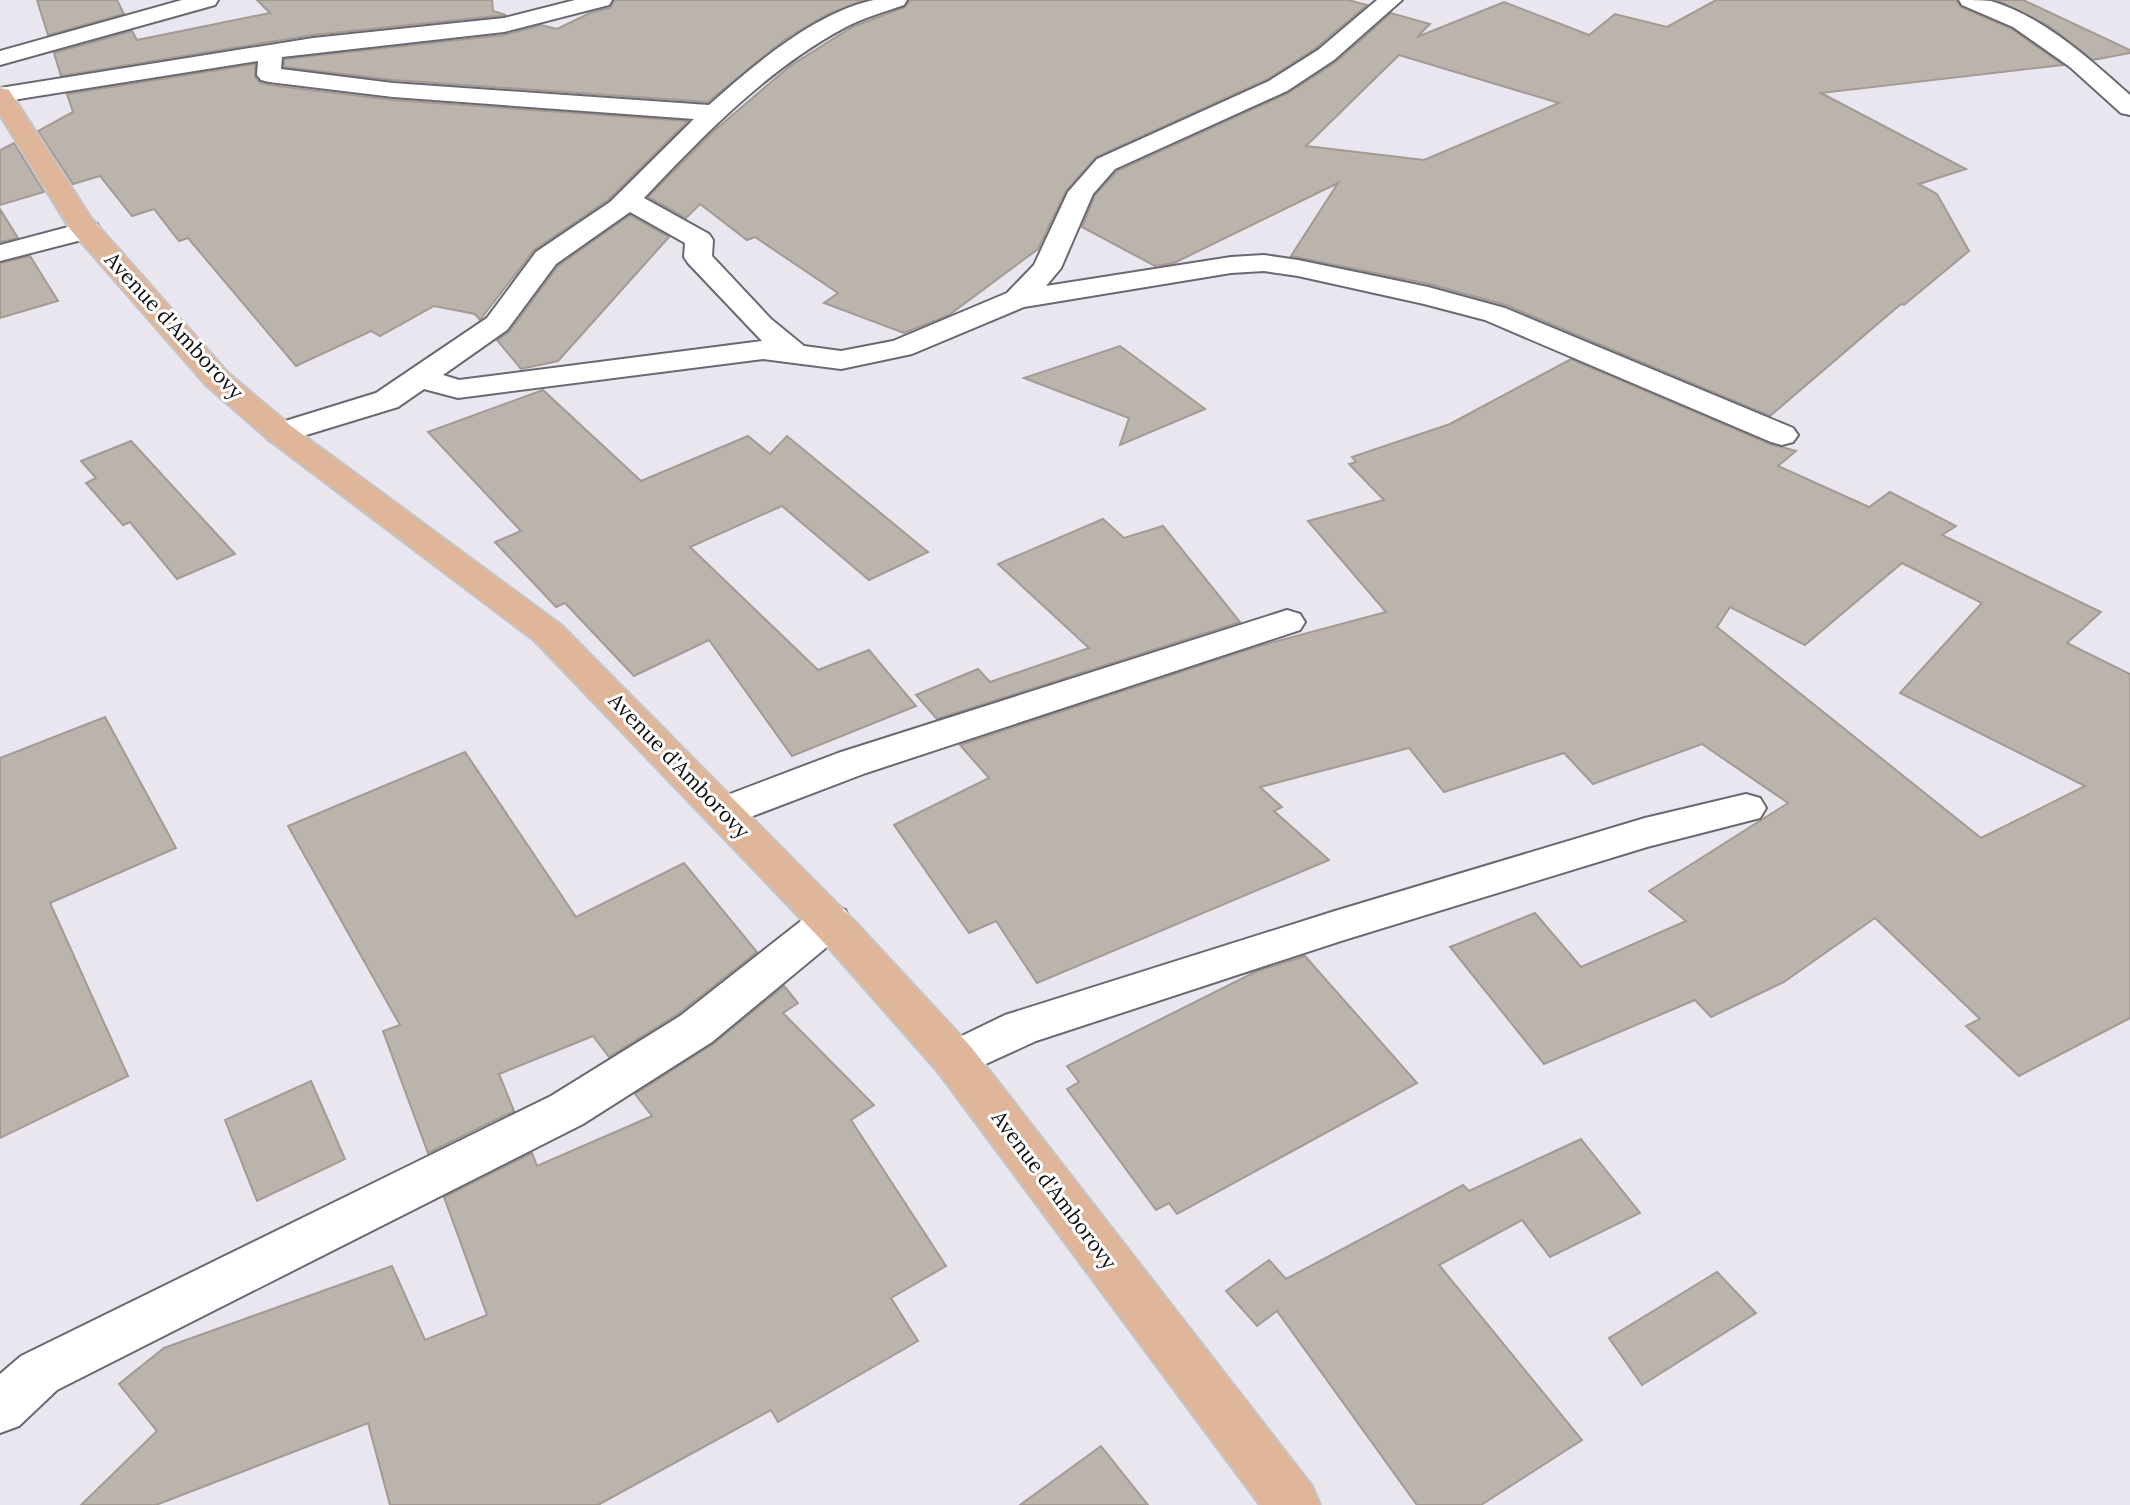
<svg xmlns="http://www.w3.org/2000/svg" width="2130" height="1505" viewBox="0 0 2130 1505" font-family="Lora,serif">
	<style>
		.building { fill: #bbb4ac; stroke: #a29a93; stroke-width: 2; fill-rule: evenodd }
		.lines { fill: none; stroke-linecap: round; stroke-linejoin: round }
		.minor-casing { stroke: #6a6870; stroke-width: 4 }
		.major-casing { stroke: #c5c5c6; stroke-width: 4 }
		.minor { fill: #fff; fill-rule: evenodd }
		.major { fill: #dfb69a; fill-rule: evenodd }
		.labels { text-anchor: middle; stroke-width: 6; stroke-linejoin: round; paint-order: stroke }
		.street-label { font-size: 21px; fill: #0f0e11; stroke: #fff }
	</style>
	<rect width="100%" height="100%" fill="#e9e6f0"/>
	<g class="building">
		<polygon points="37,0 117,0 124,14 48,35"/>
		<polygon points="257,0 492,0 493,11 506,15 313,35 61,76 54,53 132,31 137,40 270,13"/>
		<polygon points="615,0 865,0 828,14 784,40 708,102 393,80 284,67 284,59 504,35 541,25 557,29 590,13 610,8"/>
		<polygon points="910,0 1348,0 1367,5 1316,48 1268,79 1096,157 1066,191 1038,249 949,315 904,333 824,303 838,293 755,237 747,240 700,204 686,218 648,197 715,130 790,66 852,27 905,7"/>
		<path d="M1716 0H1956L1961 7 2012 29 2063 65 1821 93 1966 169 1919 184 1937 194 1969 251 1904 305 1901 304 1770 416 1506 305 1429 284 1291 256 1338 183 1174 263 1155 266 1082 227 1095 195 1117 171 1288 93 1336 62 1391 13 1430 24 1417 37 1504 2 1589 35 1615 14 1667 27ZM1399 55 1559 103 1424 160 1306 146Z"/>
		<polygon points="1996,0 2023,0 2130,50 2130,53 2093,60 2049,26"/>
		<polygon points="255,64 255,77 260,83 269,85 393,100 688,121 608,200 534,250 480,320 475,314 434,306 380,336 371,331 296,366 188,238 179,241 154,209 132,216 100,176 73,184 38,131 73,112 67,94"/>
		<polygon points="14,143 44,192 0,205 0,150"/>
		<polygon points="0,209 18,238 0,242"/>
		<polygon points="630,215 669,237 558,361 521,369 497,340 509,332 558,266"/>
		<polygon points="30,256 58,301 0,318 0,263"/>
		<polygon points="1120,346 1205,409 1120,445 1129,418 1024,378"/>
		<path d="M1571 359 1770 444 1796 451 1778 466 1869 507 1890 492 1956 526 1942 535 2101 612 2067 643 2130 674V1018L2019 1076 1966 1026 1980 1019 1875 918 1784 982 1711 1017 1695 1000 1544 1064 1450 947 1535 913 1581 967 1686 921 1649 891 1788 803 1702 744 1593 784 1564 753 1444 792 1409 748 1260 787 1282 807 1274 811 1329 860 1037 983 996 921 969 933 894 825 989 778 960 745 1259 646 1386 612 1308 521 1384 500 1349 464 1356 462 1352 457 1450 424ZM1902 563 1982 603 1900 693 2085 786 1981 838 1717 627 1730 607 1805 645Z"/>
		<polygon points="543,390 641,481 748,436 770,454 787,436 928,552 869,580 782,506 690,547 818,670 869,650 916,706 792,756 709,640 634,676 565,603 556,607 495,542 521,531 428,432"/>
		<polygon points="131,441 235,554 177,579 130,522 123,525 86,483 96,478 81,461"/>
		<polygon points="1103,519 1124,538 1163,526 1240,622 937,719 916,695 978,669 990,682 1089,648 998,564"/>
		<polygon points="105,717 176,848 50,903 128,1076 0,1138 0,758"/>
		<polygon points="465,752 576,917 684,863 757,952 678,1014 609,1057 593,1036 499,1074 514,1111 428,1153 383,1031 400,1025 288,826"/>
		<polygon points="1305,956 1417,1083 1177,1214 1169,1203 1156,1210 1067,1089 1079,1082 1067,1066 1257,971"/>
		<polygon points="784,986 798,1003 783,1013 874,1105 851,1120 946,1266 891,1298 918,1341 778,1422 771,1410 598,1505 390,1505 368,1423 156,1505 81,1505 157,1431 119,1384 164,1348 392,1266 425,1340 487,1315 444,1197 532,1153 537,1166 652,1116 635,1094 713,1044"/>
		<polygon points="311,1081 345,1159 257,1201 225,1120"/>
		<polygon points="1581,1139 1640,1213 1550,1257 1522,1220 1439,1265 1582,1440 1481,1505 1417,1505 1277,1311 1257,1326 1226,1291 1269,1260 1286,1279 1463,1185 1469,1191"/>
		<polygon points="1717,1272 1756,1313 1642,1385 1609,1338"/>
		<polygon points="1101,1446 1148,1505 1020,1505"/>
	</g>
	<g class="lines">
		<g class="minor-casing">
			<g id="minor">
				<polygon points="182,0 218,0 215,5 0,65 0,51"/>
				<path d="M575 0H612L609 5 504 32 282 57 281 69 393 83 709 105C754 65 814 13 874 0 884 0 897 0 907 0L904 5C884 12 862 18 844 28 766 70 704 135 644 198L709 234 713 240 712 256 771 319 804 346 841 351 893 341 1007 293 1034 265 1068 192 1097 159 1269 81 1318 50 1377 0H1402L1334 60 1287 91 1115 169 1093 194 1061 268 1046 286 1231 257 1264 255 1298 260 1428 287 1505 308 1793 428 1798 435 1793 442 1782 445 1771 442 1485 320 1424 304 1298 276 1264 271 1231 273 1024 307 912 354 841 369 763 359 458 398 424 389 398 407 280 443 269 440 264 433 269 426 376 393 487 318 536 252 610 202 694 119 393 97 269 82 261 80 257 75 258 61 0 102V88L313 38 504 18ZM630 212 685 243 684 257 688 263 762 341 459 380 443 375 507 330 556 264Z"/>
				<path d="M1959 0C1969 0 1982 0 1991 1 2044 17 2089 59 2130 95V115L2121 113 2070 67 2013 27 1962 5Z"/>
				<polygon points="87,222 97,224 101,230 97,236 0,261 0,245"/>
				<polygon points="1287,610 1300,614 1305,622 1300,630 866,773 737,822 723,826 709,822 703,812 709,802 838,753"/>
				<polygon points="1746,794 1760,798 1766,808 1760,818 1647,847 1344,940 1036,1041 955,1078 939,1073 932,1060 939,1047 1005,1015 1335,911 1645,818"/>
				<polygon points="830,905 845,910 851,921 845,932 712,1042 583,1124 57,1390 19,1426 0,1433 0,1374 21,1356 551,1096 680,1016 815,910"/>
			</g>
		</g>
		<g class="major-casing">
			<polygon id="major" points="0,88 9,90 91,218 228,373 291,426 561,625 859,926 971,1047 1312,1486 1320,1505 1260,1505 939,1073 829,948 535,641 269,440 206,385 70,229 0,115"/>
		</g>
		<use href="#minor" class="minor"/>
		<use href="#major" class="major"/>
	</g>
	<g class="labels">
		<g class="street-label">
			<text transform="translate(174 326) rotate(47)" y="7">Avenue d'Amborovy</text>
			<text transform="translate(679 766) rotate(46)" y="7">Avenue d'Amborovy</text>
			<text transform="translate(1054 1190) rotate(53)" y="7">Avenue d'Amborovy</text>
		</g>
	</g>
</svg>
